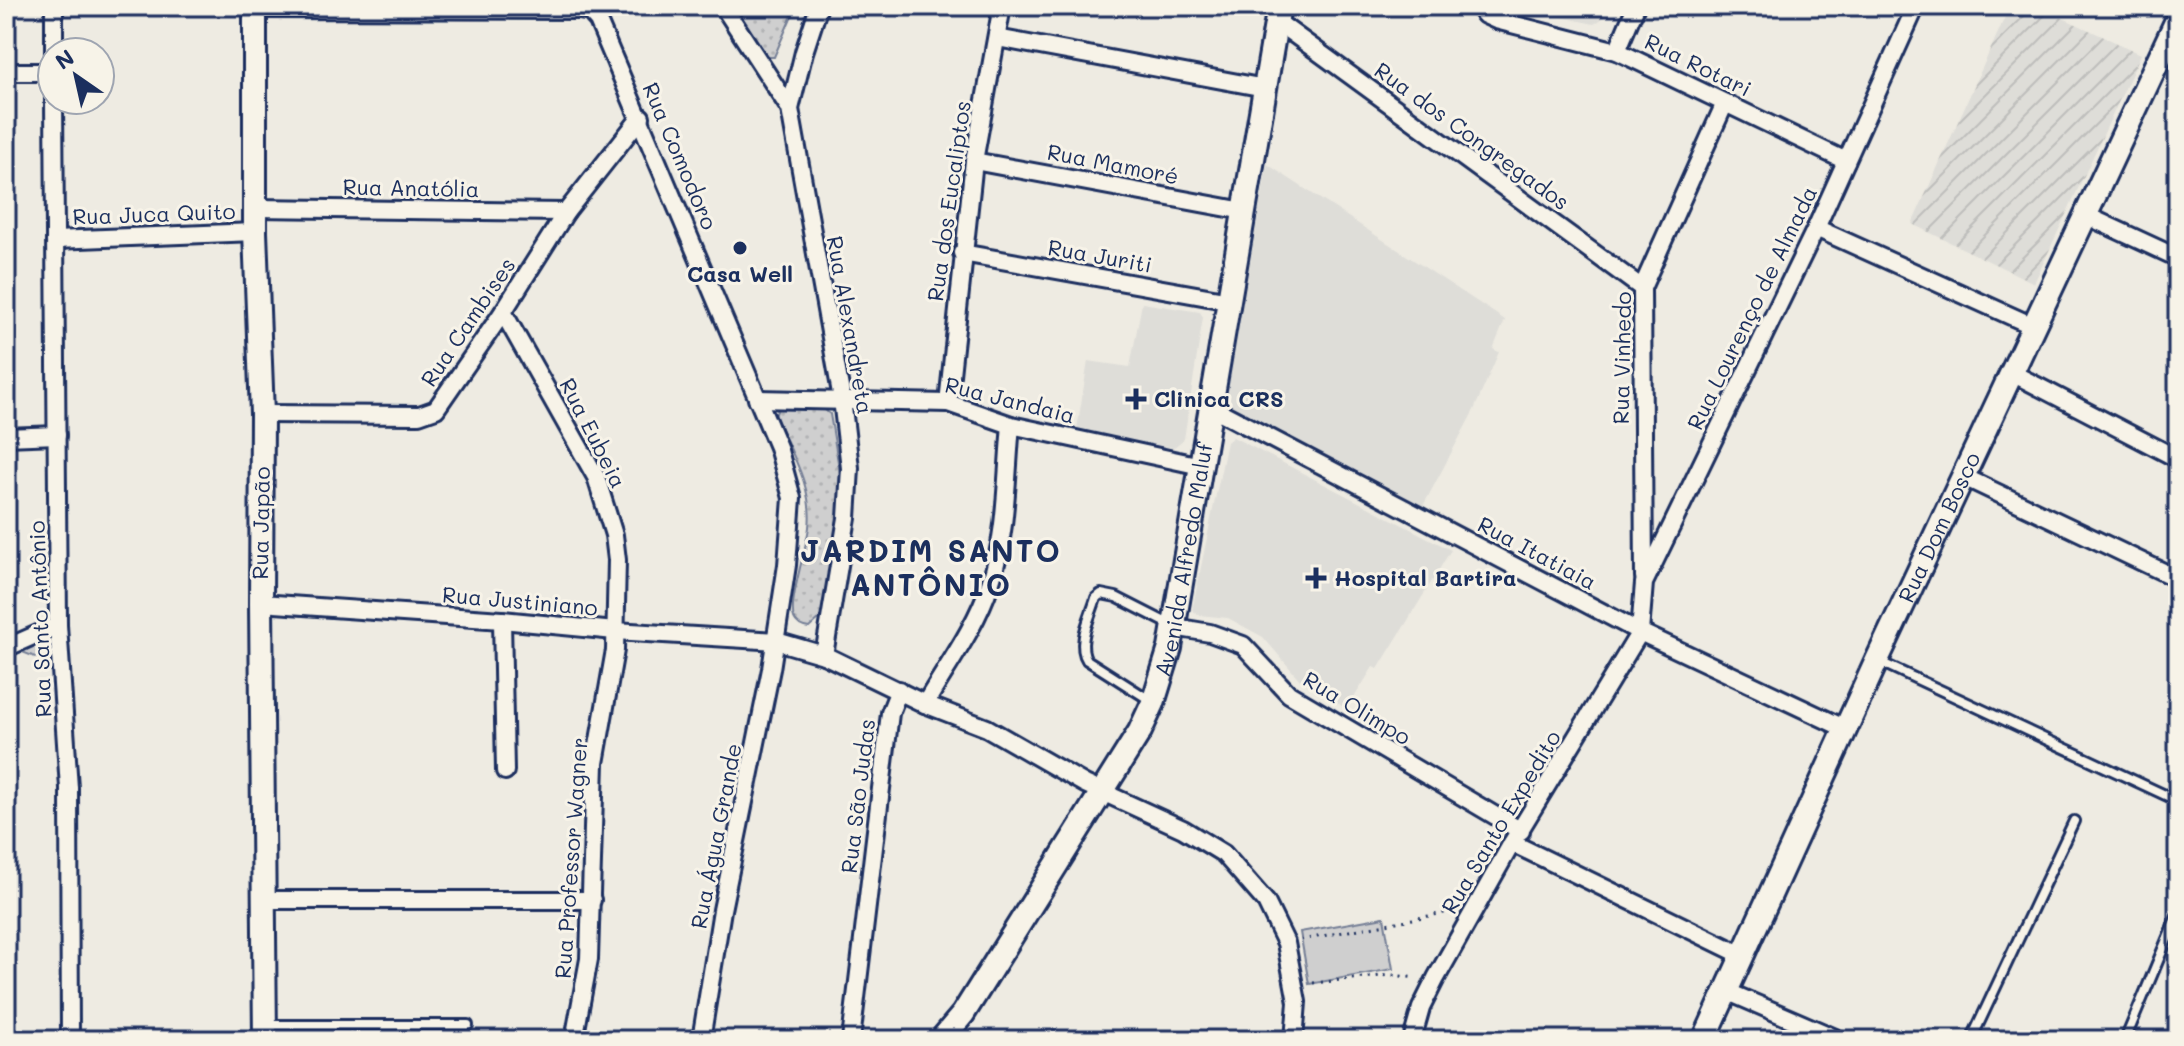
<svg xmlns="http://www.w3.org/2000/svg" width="2184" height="1046" viewBox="0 0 2184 1046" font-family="Mali,sans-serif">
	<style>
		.built { fill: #deddd8 }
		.industrial { fill: url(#industrial-furrows) }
		.grass { fill: #cfcfcf; stroke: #757f96; stroke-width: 2 }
		.park { fill: url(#park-dots); stroke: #757f96; stroke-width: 2 }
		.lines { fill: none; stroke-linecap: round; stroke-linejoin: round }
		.lane-casing { stroke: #1b2f5e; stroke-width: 14 }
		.street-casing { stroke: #1b2f5e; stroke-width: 22 }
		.secondary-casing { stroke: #1b2f5e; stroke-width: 28 }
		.path { stroke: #1b2f5e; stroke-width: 3; stroke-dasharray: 2 6; stroke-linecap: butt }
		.lane { stroke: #f7f3e8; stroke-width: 8 }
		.street { stroke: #f7f3e8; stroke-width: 16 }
		.secondary { stroke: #f7f3e8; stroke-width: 22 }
		.poi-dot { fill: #1b2f5e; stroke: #f7f3e8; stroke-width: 3 }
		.labels { text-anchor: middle; stroke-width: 6; stroke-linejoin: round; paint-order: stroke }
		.street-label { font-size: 22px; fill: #1b2f5e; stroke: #f7f3e8 }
		.poi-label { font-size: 22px; font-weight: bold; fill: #1b2f5e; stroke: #f7f3e8; text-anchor: start }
		.district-label { font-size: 30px; font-weight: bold; letter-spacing: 2px; fill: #1b2f5e; stroke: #f7f3e8 }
	</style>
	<defs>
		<pattern id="industrial-furrows" width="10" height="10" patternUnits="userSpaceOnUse" patternTransform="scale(2)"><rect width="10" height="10" fill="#deddd8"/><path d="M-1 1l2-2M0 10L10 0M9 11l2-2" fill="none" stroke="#bebebc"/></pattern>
		<pattern id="park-dots" width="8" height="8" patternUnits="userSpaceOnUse" patternTransform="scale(2)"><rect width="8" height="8" fill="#cfcfcf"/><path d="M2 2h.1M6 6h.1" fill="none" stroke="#b1b2b4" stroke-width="1.8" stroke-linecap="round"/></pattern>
	</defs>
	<rect width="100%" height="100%" fill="#eeebe2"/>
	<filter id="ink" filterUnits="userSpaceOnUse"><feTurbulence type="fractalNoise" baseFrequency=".0125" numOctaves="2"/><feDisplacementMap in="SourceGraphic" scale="16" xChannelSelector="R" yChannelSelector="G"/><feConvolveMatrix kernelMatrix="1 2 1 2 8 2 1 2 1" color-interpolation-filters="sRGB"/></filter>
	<g filter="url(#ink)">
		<g class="built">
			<polygon points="1510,6 1609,6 1602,19 1594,24"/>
			<polygon points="1267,164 1505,320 1493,349 1499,352 1474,410 1422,508 1235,411 1227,394"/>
			<polygon points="1142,303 1200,312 1203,317 1184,439 1173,448 1077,429 1088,361 1130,367"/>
			<polygon points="1233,437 1451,550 1378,669 1373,667 1347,709 1300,680 1263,637 1228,618 1199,615 1192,610 1227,442"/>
		</g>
		<polygon class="industrial" points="2010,6 2037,6 2141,54 2034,283 1912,224"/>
		<g class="grass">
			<polygon points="43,642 47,647 48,662 22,652"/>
			<polygon points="1384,917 1393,969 1309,984 1300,932"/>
		</g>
		<g class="park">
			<polygon points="727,6 796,6 774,57 762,57"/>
			<path d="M779 406 821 407 830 414 840 474 838 518 825 605 820 618 809 628C802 627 797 625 794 618 788 603 807 546 809 527 814 488 790 450 775 416Z"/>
		</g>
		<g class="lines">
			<g class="lane-casing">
				<g id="lane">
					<polyline points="1878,661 2178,801"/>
					<path d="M1153 702 1087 660C1076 643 1091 616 1096 598L1101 594 1116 597 1171 625"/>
					<polyline points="266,1025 468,1025"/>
					<polyline points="1971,1040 2074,821"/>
					<polyline points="2125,1040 2178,913"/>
				</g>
			</g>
			<g class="street-casing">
				<g id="street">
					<polyline points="54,6 54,52"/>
					<polyline points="723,6 790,109"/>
					<polyline points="819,6 804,52 790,109 842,399 850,468 847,518 824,655"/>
					<polyline points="1477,6 1485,15 1496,20 1617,51 1846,161"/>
					<polyline points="255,9 579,10 590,12 598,21 778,447 792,498 787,565 771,669 722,910 701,1040"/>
					<polyline points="1276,21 1642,288"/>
					<polyline points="997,38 1265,88"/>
					<polyline points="1617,51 1636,6"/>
					<polyline points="6,72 52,72"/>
					<polyline points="54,100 58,625 69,788 70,1040"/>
					<polyline points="974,161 1244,211"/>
					<polyline points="255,208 566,212"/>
					<polyline points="2085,215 2178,258"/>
					<polyline points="1816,228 2033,326"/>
					<polyline points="55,240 255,232"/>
					<polyline points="962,253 1230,301"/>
					<polyline points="503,312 596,477 614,535 617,560 615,650 595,763 589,959 574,1040"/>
					<polyline points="2012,373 2178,459"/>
					<polyline points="757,399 948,403 1011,425 1201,466"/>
					<polyline points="948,403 974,161 1002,6"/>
					<polyline points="1211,407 1640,632 1846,729"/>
					<polyline points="262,414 419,415 436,409 503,312 566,212 641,117"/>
					<polyline points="6,437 57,435"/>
					<polyline points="1964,477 2178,579"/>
					<polyline points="1644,577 1642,288 1725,103"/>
					<polyline points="261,603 502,620 615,631 776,641 824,655 925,704 987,728 1085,784 1183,829 1224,854 1266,902 1286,943 1297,1002 1294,1040"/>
					<polyline points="502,620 505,771"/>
					<polyline points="1174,627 1210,633 1243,645 1289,694 1521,831"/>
					<polyline points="6,648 58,625"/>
					<path d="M925 704C947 666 976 627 990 584 1007 535 1006 477 1011 425"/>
					<polyline points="1512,843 1742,955"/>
					<polyline points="264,900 592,900"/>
					<polyline points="1726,991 1840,1040"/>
					<polyline points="851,1040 890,713 899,690"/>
					<polyline points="1412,1040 1421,1008 1436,978 1512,843 1640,632 1644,583 1816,228 1916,6"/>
				</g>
			</g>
			<g class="secondary-casing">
				<g id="secondary">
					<polyline points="255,6 255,232 262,414 261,603 265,1040"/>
					<path id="s1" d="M941 1040 963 1014 1140 731 1153 703 1170 648 1279 6"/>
					<path id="s2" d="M1704 1040 1877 660 2178 18"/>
				</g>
			</g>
			<g class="path">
				<polyline points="1301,940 1455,911"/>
				<polyline points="1313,983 1392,975 1416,978"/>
			</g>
			<use href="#lane" class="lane"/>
			<use href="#street" class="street"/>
			<use href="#secondary" class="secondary"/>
		</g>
	</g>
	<g class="poi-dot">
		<circle cx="740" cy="248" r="8"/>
		<path d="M1132 387h8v8h8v8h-8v8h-8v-8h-8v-8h8z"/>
		<path d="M1312 566h8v8h8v8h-8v8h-8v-8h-8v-8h8z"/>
	</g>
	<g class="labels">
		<g class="street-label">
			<text transform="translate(1698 65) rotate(26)" y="8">Rua Rotari</text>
			<text transform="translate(1472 136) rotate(36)" y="8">Rua dos Congregados</text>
			<text transform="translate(680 156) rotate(67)" y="8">Rua Comodoro</text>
			<text transform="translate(1113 164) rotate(11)" y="8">Rua Mamoré</text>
			<text transform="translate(411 188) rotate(1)" y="8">Rua Anatólia</text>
			<text transform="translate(949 201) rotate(-82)" y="8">Rua dos Eucaliptos</text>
			<text transform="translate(154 214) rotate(-2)" y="8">Rua Juca Quito</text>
			<text transform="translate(1100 256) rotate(10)" y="8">Rua Juriti</text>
			<text transform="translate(1752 308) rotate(-64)" y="8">Rua Lourenço de Almada</text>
			<text transform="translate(468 322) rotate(-56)" y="8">Rua Cambises</text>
			<text transform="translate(850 325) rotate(80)" y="8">Rua Alexandreta</text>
			<text transform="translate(1622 358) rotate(-89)" y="8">Rua Vinhedo</text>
			<text transform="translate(1010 400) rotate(14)" y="8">Rua Jandaia</text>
			<text transform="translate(593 433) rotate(63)" y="8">Rua Eubeia</text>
			<text transform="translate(261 523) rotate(-89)" y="8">Rua Japão</text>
			<text dy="8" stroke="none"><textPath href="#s2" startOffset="564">Rua Dom Bosco</textPath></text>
			<text transform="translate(1537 553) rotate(28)" y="8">Rua Itatiaia</text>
			<text dy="8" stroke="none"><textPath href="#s1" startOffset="546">Avenida Alfredo Maluf</textPath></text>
			<text transform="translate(520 601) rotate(5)" y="8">Rua Justiniano</text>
			<text transform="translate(40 619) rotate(-92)" y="8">Rua Santo Antônio</text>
			<text transform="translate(1357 708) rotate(31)" y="8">Rua Olimpo</text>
			<text transform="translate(858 796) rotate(-83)" y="8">Rua São Judas</text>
			<text transform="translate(1501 822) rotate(-59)" y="8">Rua Santo Expedito</text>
			<text transform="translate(716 836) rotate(-79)" y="8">Rua Água Grande</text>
			<text transform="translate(571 858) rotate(-86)" y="8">Rua Professor Wagner</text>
		</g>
		<g class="poi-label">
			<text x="740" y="282" text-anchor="middle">Casa Well</text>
			<text x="1154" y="407">Clinica CRS</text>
			<text x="1334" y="586">Hospital Bartira</text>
		</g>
		<g class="district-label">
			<text x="931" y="562">JARDIM SANTO<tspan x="931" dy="34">ANTÔNIO</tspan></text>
		</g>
	</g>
	<rect width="2184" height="1046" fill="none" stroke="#f7f3e8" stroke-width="32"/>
	<rect x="16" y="16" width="2152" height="1014" fill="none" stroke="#1b2f5e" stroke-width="3" filter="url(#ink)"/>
	<g transform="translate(76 76) rotate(326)"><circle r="38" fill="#f7f3e8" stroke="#9fa5b1" stroke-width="2"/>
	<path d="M0-6L14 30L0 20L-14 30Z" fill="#1b2f5e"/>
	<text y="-12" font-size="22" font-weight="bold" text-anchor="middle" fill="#1b2f5e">N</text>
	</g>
</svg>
